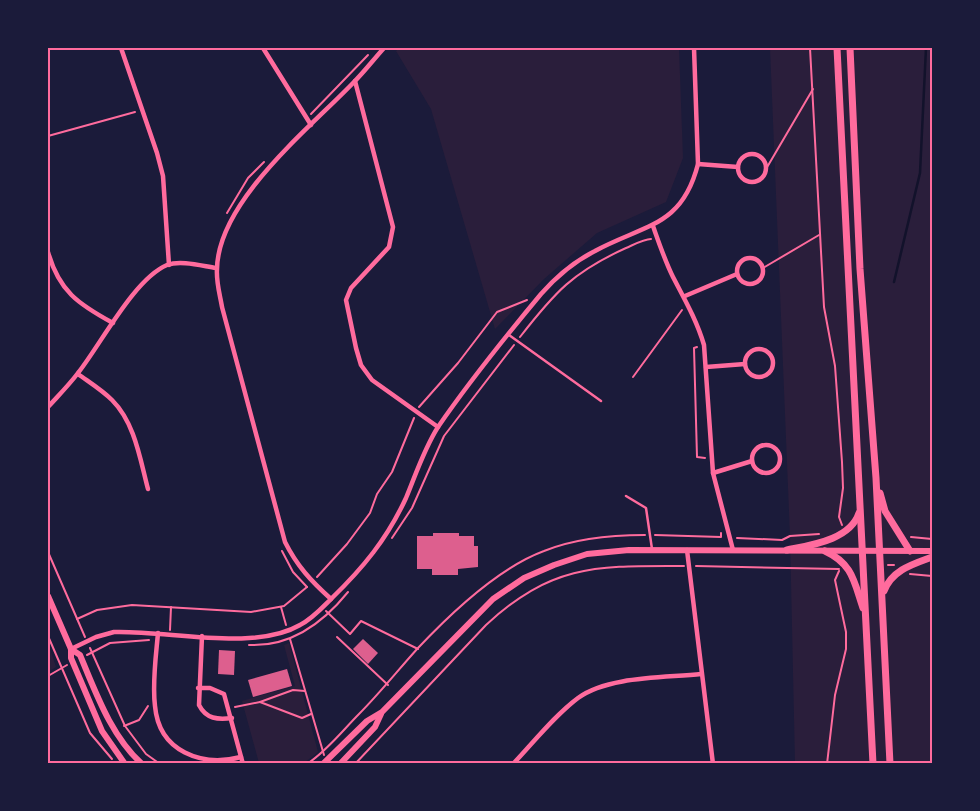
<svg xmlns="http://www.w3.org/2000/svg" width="980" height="811" viewBox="0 0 980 811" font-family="'DM Sans',sans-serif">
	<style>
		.green { fill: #2a1e3b }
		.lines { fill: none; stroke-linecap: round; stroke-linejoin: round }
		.stream { stroke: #12122b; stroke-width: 2.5 }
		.building { fill: #dd5f8e }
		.path { stroke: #ff6b9d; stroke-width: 2 }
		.service { stroke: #ff6b9d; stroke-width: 2.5 }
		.minor { stroke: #ff6b9d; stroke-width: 4.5 }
		.secondary { stroke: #ff6b9d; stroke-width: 6 }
		.primary { stroke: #ff6b9d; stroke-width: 7 }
		.neatline { fill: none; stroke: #ff6b9d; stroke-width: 2 }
	</style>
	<rect width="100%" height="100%" fill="#1b1b3a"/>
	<g class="green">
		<polygon points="399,48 679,48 683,158 666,202 597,233 544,279 495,329 431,109 396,51"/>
		<polygon points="770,48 931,48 932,763 795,763 790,536"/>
		<polygon points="48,643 56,667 48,672"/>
		<polygon points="289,643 318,752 304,763 259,763 242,701 295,686 284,645"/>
	</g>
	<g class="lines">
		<polyline class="stream" points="894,282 920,173 926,48"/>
	</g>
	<g class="building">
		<polygon points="433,533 459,533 459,536 474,536 474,546 478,546 478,567 458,569 458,575 432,575 432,569 417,569 417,536 433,536"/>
		<polygon points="363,639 378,653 368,664 353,649"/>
		<polygon points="219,650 235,651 234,675 218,674"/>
		<polygon points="287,669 292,686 253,697 248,680"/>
	</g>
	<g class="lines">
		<g class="path">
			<polyline points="810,48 824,307 835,366 842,462 843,488 839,517 842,525"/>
			<polyline points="311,114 368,55"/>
			<polyline points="48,136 135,112"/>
			<polyline points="766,169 813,89"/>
			<polyline points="227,213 248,178 264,162"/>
			<polyline points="763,268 819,235"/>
			<path d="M520 337C555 292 573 272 626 248 633 245 644 239 651 239"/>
			<polyline points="697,347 694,348 697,457 705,458"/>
			<polyline points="633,377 682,310"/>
			<polyline points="419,407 458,363 497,312 527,300"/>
			<polyline points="655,535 721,537 721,533"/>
			<polyline points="911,537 932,539"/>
			<polyline points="392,538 412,508 444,436 514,345"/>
			<polyline points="737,538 782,540 790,536 819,534"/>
			<polyline points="282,551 293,572 307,587"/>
			<polyline points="48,552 85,637"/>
			<polyline points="888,565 894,565"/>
			<polyline points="696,566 839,569"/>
			<polyline points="910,574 932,576"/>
			<polyline points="317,577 347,544 370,513 377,494 392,472 414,418"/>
			<polyline points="281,607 286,625"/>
			<polyline points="326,611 350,634 361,621 418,649"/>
			<polyline points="77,619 97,610 132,605 251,612 284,606 307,587"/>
			<polyline points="170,630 171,607"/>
			<polyline points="48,636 90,733 112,759"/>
			<polyline points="337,637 388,685"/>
			<polyline points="290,639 324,755"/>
			<path d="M249 645C291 647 323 623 348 592"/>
			<polyline points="90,648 125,726 146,754 160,764"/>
			<polyline points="87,655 110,643 149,640"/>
			<polyline points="48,676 67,665"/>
			<polyline points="305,691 293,690 260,702 302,718 311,714"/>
			<polyline points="235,707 260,702"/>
			<polyline points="124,726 139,720 148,706"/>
			<path d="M307 764C327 751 343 730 359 714 380 693 398 670 418 648 451 613 498 568 544 551 576 538 610 535 645 535"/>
			<path d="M355 764 486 625C553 563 598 566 684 566"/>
			<polyline points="827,764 835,695 846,649 846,632 835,580 839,571"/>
		</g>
		<g class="service">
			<polyline points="509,335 601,401"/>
			<polyline points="626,496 646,508 652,549"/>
		</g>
		<g class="minor">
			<polyline points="121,48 157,153 163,176 169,265"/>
			<polyline points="263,48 311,125"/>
			<polyline points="355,81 393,227 389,247 351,288 346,300 356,348 361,365 372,380 438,427"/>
			<circle cx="752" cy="168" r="14"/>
			<polyline points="698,164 738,167"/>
			<path d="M653 226C659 243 665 261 673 277 685 300 697 321 704 345L713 473 733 550"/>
			<path d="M48 252C59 291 78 304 113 323"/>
			<circle cx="750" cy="271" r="13"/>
			<polyline points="685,296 737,274"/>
			<circle cx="759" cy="363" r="14"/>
			<polyline points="706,367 745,364"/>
			<path d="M78 374C89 382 102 390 112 400 135 423 140 459 148 489"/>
			<path d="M48 407C58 396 69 385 78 373 101 344 134 279 167 265 181 260 202 266 216 268"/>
			<circle cx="766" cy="459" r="14"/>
			<polyline points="713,473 752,461"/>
			<polyline points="687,550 713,764"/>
			<path d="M331 599C311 581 297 566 285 542L222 307C220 295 216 282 217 269 218 201 310 128 354 82 365 71 374 59 384 48"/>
			<path d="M158 633C156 656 152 683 155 706 159 752 202 767 241 757"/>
			<path d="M202 636 199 705C206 719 218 720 232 718"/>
			<path d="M71 649 96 637 114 632C167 630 254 652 300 625 312 619 322 608 331 599 363 568 387 539 406 498 416 474 424 449 438 427 469 382 506 336 541 294 556 277 575 261 595 251 645 224 682 227 698 164L694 48"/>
			<polyline points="198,688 210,688 224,694 243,764"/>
			<path d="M513 764C534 742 554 716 578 698 608 676 665 678 701 674"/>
		</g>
		<g class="secondary">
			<polyline points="48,596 71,649 71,658 102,731 125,764"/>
			<path d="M71 649 80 655C96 693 111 736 142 764"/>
			<polyline points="323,764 367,721 382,712 493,599 524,578 554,565 587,554 629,550 932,551"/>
			<polyline points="340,764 375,727 381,714"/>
		</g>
		<g class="primary">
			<polyline points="837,48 873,764"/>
			<polyline points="850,48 860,269 876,478 890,764"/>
			<polyline points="880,493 885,511 910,551"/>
			<path d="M787 550C811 545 850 540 859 513"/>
			<path d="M825 551C853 564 854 582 863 608"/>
			<path d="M884 591C892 570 913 564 932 557"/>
		</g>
	</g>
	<rect width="980" height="811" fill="none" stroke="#1b1b3a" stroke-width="98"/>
	<rect x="49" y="49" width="882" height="713" class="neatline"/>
</svg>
